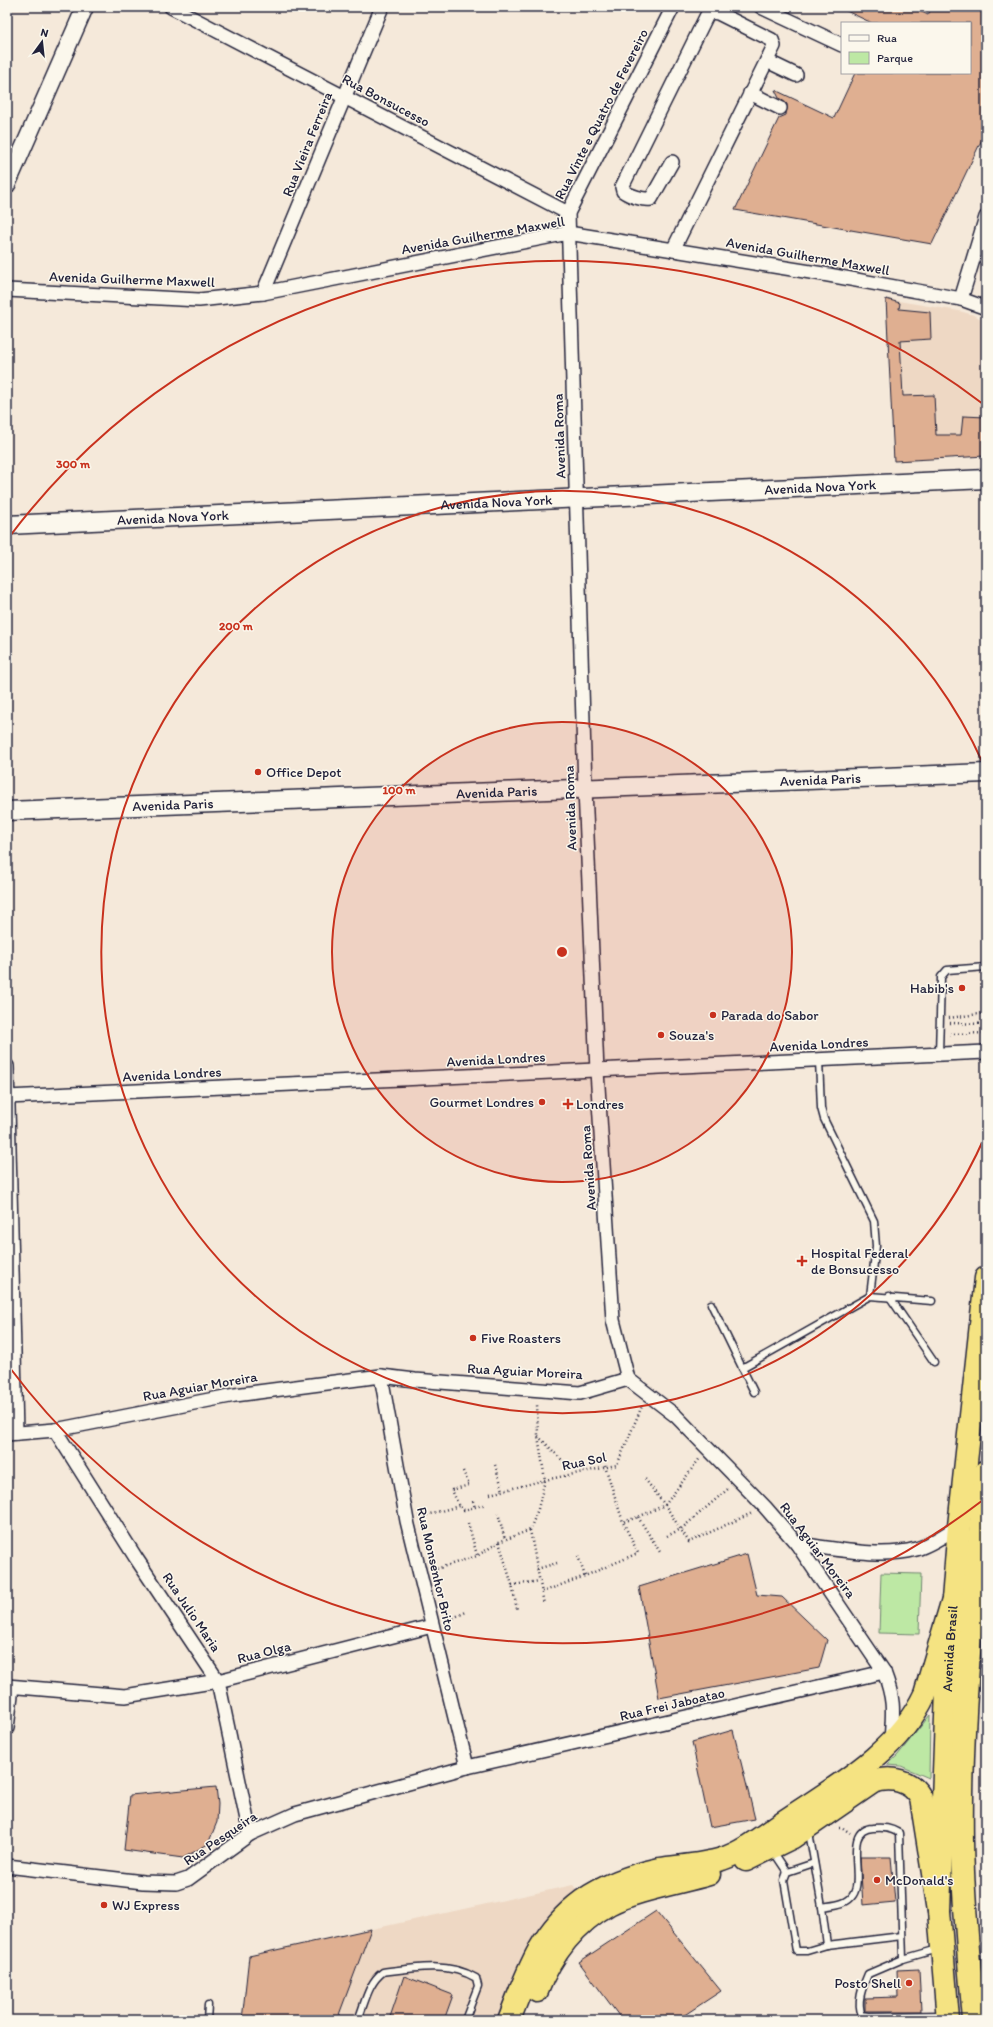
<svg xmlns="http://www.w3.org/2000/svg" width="993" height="2027" viewBox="0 0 993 2027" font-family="Itim,sans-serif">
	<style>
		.built { fill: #eed8c4 }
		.green { fill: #bde8a4; stroke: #708570 }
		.building { fill: #dfaf91; stroke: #22223b }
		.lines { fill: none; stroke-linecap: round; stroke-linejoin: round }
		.service-casing { stroke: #22223b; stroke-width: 9 }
		.minor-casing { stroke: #22223b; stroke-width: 16 }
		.tertiary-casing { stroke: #22223b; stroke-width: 19 }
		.secondary-casing { stroke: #22223b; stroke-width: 21 }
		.trunk-casing { stroke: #22223b; stroke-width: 25 }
		.motorway-casing { stroke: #22223b; stroke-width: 25 }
		.path { stroke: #22223b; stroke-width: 2.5; stroke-dasharray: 1 3; stroke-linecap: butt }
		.service { stroke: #fbf7ec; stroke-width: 6 }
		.minor { stroke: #fbf7ec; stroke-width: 13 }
		.tertiary { stroke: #fbf7ec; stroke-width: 16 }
		.secondary { stroke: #fbf7ec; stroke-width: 18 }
		.trunk { stroke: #f5e382; stroke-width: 22 }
		.motorway { stroke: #f5e382; stroke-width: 22 }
		.ring { fill: none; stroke: #c8321e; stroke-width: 2 }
		.poi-dot { fill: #c8321e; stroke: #fbf7ec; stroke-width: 1.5 }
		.labels { text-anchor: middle; stroke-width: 3; stroke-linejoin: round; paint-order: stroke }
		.street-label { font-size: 14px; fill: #22223b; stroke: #fbf7ec }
		.poi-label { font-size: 14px; fill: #22223b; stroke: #fbf7ec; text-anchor: start }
		.centre { fill: #c8321e; stroke: #fbf7ec; stroke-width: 2 }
		.ring-label { font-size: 12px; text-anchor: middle; font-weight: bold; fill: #c8321e; stroke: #fbf7ec; stroke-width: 3; stroke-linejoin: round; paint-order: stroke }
	</style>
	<rect width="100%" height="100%" fill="#f5e9da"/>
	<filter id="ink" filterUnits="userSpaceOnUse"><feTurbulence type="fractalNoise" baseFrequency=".025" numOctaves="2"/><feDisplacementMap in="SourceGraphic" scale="8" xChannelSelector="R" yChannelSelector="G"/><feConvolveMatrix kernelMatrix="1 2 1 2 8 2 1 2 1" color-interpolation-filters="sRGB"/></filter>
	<g filter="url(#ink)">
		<g class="built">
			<polygon points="886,299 959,311 974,315 986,322 986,456 894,461"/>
			<polygon points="573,1885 579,1893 499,2020 238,2020 238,2017 243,2017 249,1956"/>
		</g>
		<g class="green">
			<polygon points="881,1573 921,1574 919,1634 879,1633"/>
			<polygon points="930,1715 929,1778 901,1766 887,1765 897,1756"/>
		</g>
		<g class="building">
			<polygon points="838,7 912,7 928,15 932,7 986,7 986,131 932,244 735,210 779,118 786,115 787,104 779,98 775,90 834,118 855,73 970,73 970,23 872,23"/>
			<polygon points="886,299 900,303 899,309 930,312 931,339 900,341 903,396 934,395 936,435 961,435 963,416 986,417 986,456 894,461"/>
			<polygon points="747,1554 757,1595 782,1597 827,1640 819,1668 659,1698 639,1587"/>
			<polygon points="733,1730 755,1819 710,1827 692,1742"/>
			<polygon points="216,1787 218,1804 217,1822 208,1844 183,1858 124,1850 130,1795"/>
			<polygon points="860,1857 891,1857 895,1902 863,1905"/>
			<polygon points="656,1911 721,1991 677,2020 622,2020 579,1962"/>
			<polygon points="371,1929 337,2020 242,2020 249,1956"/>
			<polygon points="919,1969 921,2011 865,2011 865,1998 898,1997 897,1970"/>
			<polygon points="404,1976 453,1995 444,2020 389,2020"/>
		</g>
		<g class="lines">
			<g class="service-casing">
				<g id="service">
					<polyline points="939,1054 941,977 947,970 986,967"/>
					<polyline points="819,1060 821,1108 824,1119 874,1221 876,1246 870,1296"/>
					<polyline points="889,1296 934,1362"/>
					<polyline points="711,1304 754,1392"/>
					<polyline points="742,1368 870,1296 932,1301"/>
					<polyline points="809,1832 822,1907 827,1945 902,1936"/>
					<polyline points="773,1851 787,1872"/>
					<polyline points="814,1863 787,1872 784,1880 796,1951 807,1951 827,1945"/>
					<path d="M822 1907C833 1905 847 1905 853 1895 865 1877 842 1829 873 1828 884 1827 890 1828 899 1833L903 1959"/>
					<path d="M938 1949 903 1959 868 1974C863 1986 856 2002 862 2015L869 2016 944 2015"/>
					<polyline points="207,2020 208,2005"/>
					<path d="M358 2020C365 2003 368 1983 383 1972 412 1968 449 1961 476 1978L478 1986 465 2020"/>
				</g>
			</g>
			<g class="minor-casing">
				<g id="minor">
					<polyline points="171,7 568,213"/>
					<polyline points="761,7 842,45"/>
					<polyline points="767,61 796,75"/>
					<polyline points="750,93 780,108"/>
					<path d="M672 162 651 199C643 200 630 196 623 191L622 187 707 15 712 12 718 13 772 40 774 46 673 250"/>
					<polyline points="7,290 199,300 263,293 568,233 823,274 961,299 986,308"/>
					<polyline points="263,293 382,7"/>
					<polyline points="961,299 986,217"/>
					<polyline points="7,1066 16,1433"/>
					<polyline points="7,1097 986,1052"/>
					<polyline points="381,1376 407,1521 467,1767"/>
					<polyline points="628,1379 613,1320 597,1071 585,789 568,213 673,7"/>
					<path d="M628 1379 676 1416 765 1507 797 1544 884 1672C895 1701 893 1711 891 1741"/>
					<polyline points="55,1430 136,1558 218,1681 250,1834"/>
					<polyline points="7,1434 55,1430 235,1395 381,1376 415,1380 580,1393 628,1379"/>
					<path d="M797 1544C832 1548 881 1559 916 1549 931 1545 946 1534 959 1526"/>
					<polyline points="7,1686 125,1696 218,1681 432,1626"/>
					<polyline points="7,1728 12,1687"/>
					<polyline points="7,1866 143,1882 176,1883 188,1879 250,1834 295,1814 467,1767 884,1672"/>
				</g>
			</g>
			<g class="tertiary-casing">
				<polyline id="tertiary" points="7,185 85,7"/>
			</g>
			<g class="secondary-casing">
				<g id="secondary">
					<path id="s1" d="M7 525 986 479"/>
					<path id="s2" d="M7 811 986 773"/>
				</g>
			</g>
			<g class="trunk-casing">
				<g id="trunk">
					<path id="s3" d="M948 2020 939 1911 948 1662 959 1526 986 1278"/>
				</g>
			</g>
			<g class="motorway-casing">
				<g id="motorway">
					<path d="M746 1860 793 1837 873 1782C891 1776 911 1780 921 1798L939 1911"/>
					<path d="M537 1991C551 1955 574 1924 609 1904 636 1890 679 1883 709 1874"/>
					<path d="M509 2020C527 1974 540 1932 582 1901 605 1885 632 1875 660 1869 680 1866 702 1865 722 1859 746 1851 766 1833 786 1820 838 1785 898 1752 925 1694L953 1599"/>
					<path d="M974 2020C969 1961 963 1901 962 1842 960 1718 974 1594 986 1471"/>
				</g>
			</g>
			<g class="path">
				<polyline points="949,1018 986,1013"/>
				<polyline points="950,1023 986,1024"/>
				<polyline points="950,1034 986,1033"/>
				<polyline points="538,1436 565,1463"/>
				<polyline points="495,1465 503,1490"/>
				<polyline points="605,1466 623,1522 638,1517 665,1505 700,1458"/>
				<polyline points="463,1471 469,1485 452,1490 459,1506 464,1510 486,1504"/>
				<polyline points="645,1479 665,1505 689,1542 752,1513"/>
				<polyline points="490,1494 545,1480 617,1465 642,1406"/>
				<polyline points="473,1501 475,1508"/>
				<polyline points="498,1513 505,1540"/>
				<polyline points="419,1517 459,1506"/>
				<polyline points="638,1517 660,1552"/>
				<polyline points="468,1523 477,1555"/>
				<polyline points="530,1530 544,1604"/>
				<polyline points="667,1536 681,1529 728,1489"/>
				<polyline points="499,1542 512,1585 517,1609"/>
				<polyline points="578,1556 585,1576"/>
				<polyline points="537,1569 557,1563"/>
				<polyline points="433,1570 477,1556 499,1542 530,1530 538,1509 545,1480 538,1436 537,1403"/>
				<polyline points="512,1585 540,1581"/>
				<polyline points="542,1592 585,1576 638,1553 623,1522"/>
				<polyline points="446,1621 466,1612"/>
				<polyline points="839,1828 843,1828 850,1833"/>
			</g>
			<use href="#service" class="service"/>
			<use href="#minor" class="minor"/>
			<use href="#tertiary" class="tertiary"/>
			<use href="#secondary" class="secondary"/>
			<use href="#trunk" class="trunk"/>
			<use href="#motorway" class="motorway"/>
		</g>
	</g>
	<circle cx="562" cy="952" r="230" fill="#c8321e" fill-opacity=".12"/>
	<g class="ring">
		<circle cx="562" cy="952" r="230"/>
		<path d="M985 1136A461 461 0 1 1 985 768"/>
		<path d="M983 1500A691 691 0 0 1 10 1368M10 536A691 691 0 0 1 983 404"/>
	</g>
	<g class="poi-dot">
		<circle cx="258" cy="772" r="4"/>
		<circle cx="962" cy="988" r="4"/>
		<circle cx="713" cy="1015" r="4"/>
		<circle cx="661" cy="1035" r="4"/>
		<circle cx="542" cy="1102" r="4"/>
		<path d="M566 1098h4v4h4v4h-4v4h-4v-4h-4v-4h4z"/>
		<path d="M800 1255h4v4h4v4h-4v4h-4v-4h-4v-4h4z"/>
		<circle cx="473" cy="1338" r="4"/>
		<circle cx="877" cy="1880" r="4"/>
		<circle cx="104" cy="1905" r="4"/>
		<circle cx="909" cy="1983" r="4"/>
	</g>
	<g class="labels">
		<g class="street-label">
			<text transform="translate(386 100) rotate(28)" y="5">Rua Bonsucesso</text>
			<text transform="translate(601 114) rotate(-63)" y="5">Rua Vinte e Quatro de Fevereiro</text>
			<text transform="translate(307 144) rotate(-68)" y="5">Rua Vieira Ferreira</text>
			<text transform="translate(483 235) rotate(-10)" y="5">Avenida Guilherme Maxwell</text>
			<text transform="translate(808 256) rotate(10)" y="5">Avenida Guilherme Maxwell</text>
			<text transform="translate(132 279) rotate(2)" y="5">Avenida Guilherme Maxwell</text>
			<text transform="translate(559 436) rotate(-92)" y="5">Avenida Roma</text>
			<text dy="5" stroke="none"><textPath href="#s1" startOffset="814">Avenida Nova York</textPath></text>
			<text dy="5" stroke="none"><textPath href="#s1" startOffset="490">Avenida Nova York</textPath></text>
			<text dy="5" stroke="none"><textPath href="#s1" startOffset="166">Avenida Nova York</textPath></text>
			<text dy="5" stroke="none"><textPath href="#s2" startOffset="814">Avenida Paris</textPath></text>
			<text dy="5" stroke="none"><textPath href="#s2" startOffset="490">Avenida Paris</textPath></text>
			<text dy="5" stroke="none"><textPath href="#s2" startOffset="166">Avenida Paris</textPath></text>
			<text transform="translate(570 808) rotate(-92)" y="5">Avenida Roma</text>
			<text transform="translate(819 1044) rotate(-3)" y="5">Avenida Londres</text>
			<text transform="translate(496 1059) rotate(-3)" y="5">Avenida Londres</text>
			<text transform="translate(172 1074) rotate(-3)" y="5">Avenida Londres</text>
			<text transform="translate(588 1168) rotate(-94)" y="5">Avenida Roma</text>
			<text transform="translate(525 1371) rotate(3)" y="5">Rua Aguiar Moreira</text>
			<text transform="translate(200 1386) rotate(-10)" y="5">Rua Aguiar Moreira</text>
			<text transform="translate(584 1461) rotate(-12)" y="5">Rua Sol</text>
			<text transform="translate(818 1550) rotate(53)" y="5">Rua Aguiar Moreira</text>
			<text transform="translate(436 1569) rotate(77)" y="5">Rua Monsenhor Brito</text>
			<text transform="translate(192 1612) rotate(56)" y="5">Rua Julio Maria</text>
			<text dy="5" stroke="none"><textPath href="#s3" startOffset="372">Avenida Brasil</textPath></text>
			<text transform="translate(264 1652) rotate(-14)" y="5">Rua Olga</text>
			<text transform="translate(672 1704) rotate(-13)" y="5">Rua Frei Jaboatao</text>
			<text transform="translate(220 1838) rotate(-34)" y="5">Rua Pesqueira</text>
		</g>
		<g class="poi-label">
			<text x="266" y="777">Office Depot</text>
			<text x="954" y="993" text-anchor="end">Habib's</text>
			<text x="721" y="1020">Parada do Sabor</text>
			<text x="669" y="1040">Souza's</text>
			<text x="534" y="1107" text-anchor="end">Gourmet Londres</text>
			<text x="576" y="1109">Londres</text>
			<text x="811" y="1258">Hospital Federal<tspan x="811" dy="16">de Bonsucesso</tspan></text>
			<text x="481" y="1343">Five Roasters</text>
			<text x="885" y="1885">McDonald's</text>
			<text x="112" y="1910">WJ Express</text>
			<text x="901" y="1988" text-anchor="end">Posto Shell</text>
		</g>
	</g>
	<circle cx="562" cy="952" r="6" class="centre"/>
	<g class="ring-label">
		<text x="73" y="468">300 m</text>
		<text x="236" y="630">200 m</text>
		<text x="399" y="794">100 m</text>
	</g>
	<rect width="993" height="2027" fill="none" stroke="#fbf7ec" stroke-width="24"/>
	<rect x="12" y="12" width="969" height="2003" fill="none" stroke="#22223b" stroke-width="1.5" filter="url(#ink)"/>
	<rect x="841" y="22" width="130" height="52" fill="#fbf7ec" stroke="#a4a2a5"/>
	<rect x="849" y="35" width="20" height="6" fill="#fbf7ec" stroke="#a4a2a5"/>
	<text x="877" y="42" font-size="12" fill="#22223b">Rua</text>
	<rect x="849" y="52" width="20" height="12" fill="#bde8a4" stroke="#a4a2a5"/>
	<text x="877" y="62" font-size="12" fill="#22223b">Parque</text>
	<g transform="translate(42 42) rotate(15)" stroke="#fbf7ec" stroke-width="3" paint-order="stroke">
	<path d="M0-3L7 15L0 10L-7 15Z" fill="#22223b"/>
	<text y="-6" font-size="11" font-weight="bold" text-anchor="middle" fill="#22223b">N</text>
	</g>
</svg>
